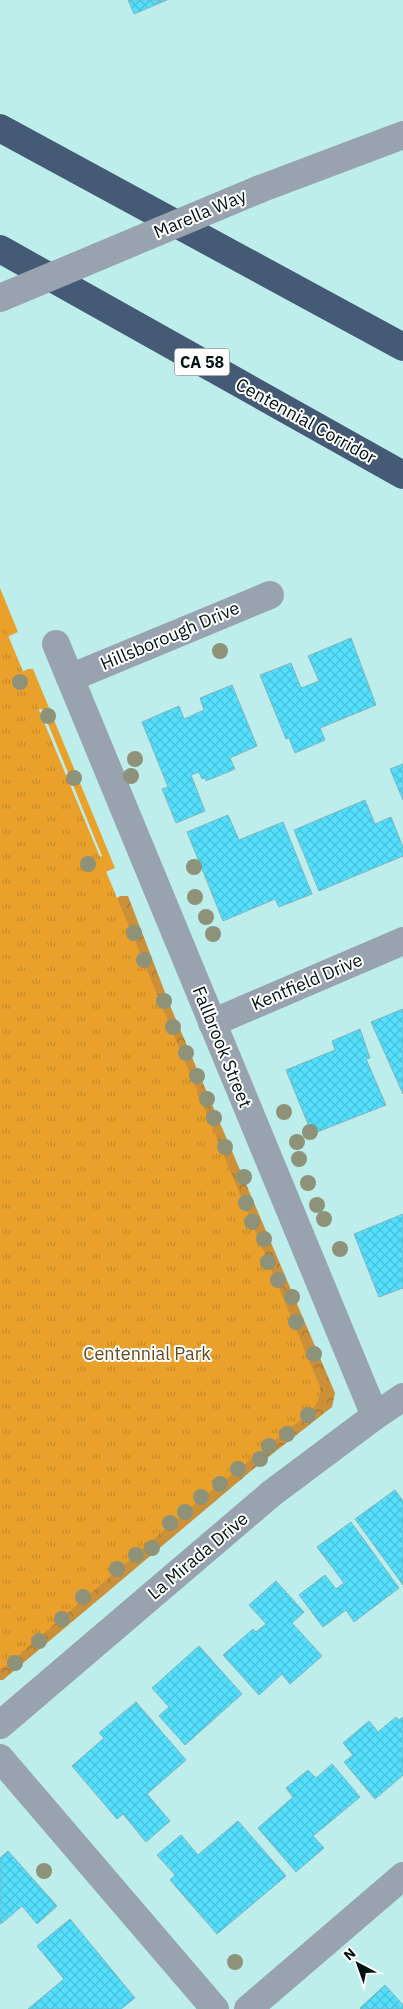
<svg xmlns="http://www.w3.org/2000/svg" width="403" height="2009" viewBox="0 0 403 2009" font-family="'IBM Plex Sans',sans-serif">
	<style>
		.grass { fill: #e9a12c }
		.forest { fill: url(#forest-crowns) }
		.park { fill: url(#park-tufts) }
		.building { fill: url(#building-cross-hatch); stroke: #86b4be }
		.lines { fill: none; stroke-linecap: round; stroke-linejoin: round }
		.minor { stroke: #99a3b0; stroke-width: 28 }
		.highway { stroke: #455b75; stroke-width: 28 }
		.minor-bridge { stroke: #99a3b0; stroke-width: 28 }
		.tree { fill: #8d9278 }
		.labels { text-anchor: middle; stroke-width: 4; stroke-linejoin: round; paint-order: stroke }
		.shield { fill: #fff; stroke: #4e5959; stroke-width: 1 }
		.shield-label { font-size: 16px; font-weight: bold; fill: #021212 }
		.street-label { font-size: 18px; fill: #021212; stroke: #fff }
		.park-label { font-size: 18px; fill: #664719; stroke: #fff }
	</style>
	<defs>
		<pattern id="forest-crowns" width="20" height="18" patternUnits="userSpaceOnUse" patternTransform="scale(1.25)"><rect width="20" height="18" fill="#cb9038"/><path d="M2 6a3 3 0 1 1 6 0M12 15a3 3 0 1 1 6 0" fill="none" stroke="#a3742e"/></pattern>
		<pattern id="park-tufts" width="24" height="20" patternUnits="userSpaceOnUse" patternTransform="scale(1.25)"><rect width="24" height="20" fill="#e9a12c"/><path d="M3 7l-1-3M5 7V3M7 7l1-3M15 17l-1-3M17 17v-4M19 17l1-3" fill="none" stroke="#c68a26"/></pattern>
		<pattern id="building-cross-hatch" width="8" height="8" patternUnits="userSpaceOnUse" patternTransform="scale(1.25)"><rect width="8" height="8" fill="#54e0fd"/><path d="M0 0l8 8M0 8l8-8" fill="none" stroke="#48bfd8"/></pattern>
	</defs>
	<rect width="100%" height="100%" fill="#bdeeec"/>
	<g class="grass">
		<polygon points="0,588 18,632 0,640"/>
		<polygon points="28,669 33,669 115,868 83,882 80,866 102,856 42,709 12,713 0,683"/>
	</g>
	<polygon class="forest" points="120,896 128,896 171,1008 335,1393 332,1407 257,1466 3,1680 0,1680 0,1665 113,901"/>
	<path class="park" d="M0 616 320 1387C320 1399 317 1405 309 1413L191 1507 6 1666 0 1669Z"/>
	<g class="building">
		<polygon points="128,0 167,0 134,14"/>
		<polygon points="351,638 376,705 320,728 325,740 295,753 289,738 286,739 260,675 291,663 301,688 319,681 308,656"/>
		<polygon points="232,685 257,746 230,758 235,769 206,781 205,778 202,779 199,772 191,775 205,811 176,823 162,789 168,787 142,722 179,706 184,719 204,710 200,698"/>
		<polygon points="403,764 403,800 390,769"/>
		<polygon points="365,800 375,824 391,817 403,847 403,856 319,891 294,830"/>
		<polygon points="228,815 239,840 283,822 312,894 279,907 275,899 223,921 187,832"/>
		<polygon points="403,1009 403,1094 371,1022"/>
		<polygon points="360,1029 370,1058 366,1059 386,1105 312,1134 286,1070 335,1050 332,1041"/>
		<polygon points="403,1214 403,1288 379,1297 354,1234"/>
		<polygon points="395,1490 403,1501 403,1585 355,1519"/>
		<polygon points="351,1522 399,1588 354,1622 346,1610 323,1627 299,1595 325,1575 336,1589 344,1583 317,1547"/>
		<polygon points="276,1581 304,1612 292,1623 322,1656 290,1684 282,1674 259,1695 223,1655 253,1629 256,1632 266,1624 249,1605"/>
		<polygon points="199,1646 242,1694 185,1745 159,1716 169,1707 152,1688"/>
		<polygon points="136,1702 186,1760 147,1794 170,1821 146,1842 123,1814 117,1819 72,1766 104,1738 99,1733"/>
		<polygon points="396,1717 399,1720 403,1717 403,1775 375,1799 344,1762 353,1755 343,1743 369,1721 378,1732"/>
		<polygon points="332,1764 360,1797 313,1836 324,1848 296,1872 258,1828 293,1797 286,1788 308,1770 316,1778"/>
		<polygon points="238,1821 286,1876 217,1934 170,1880 175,1875 157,1855 181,1835 198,1855"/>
		<polygon points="8,1851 57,1906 37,1924 22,1906 1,1924 0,1923 0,1858"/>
		<polygon points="70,1919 135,1998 121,2009 28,2009 64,1979 37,1946"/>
		<polygon points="385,1985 403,2005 403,2009 361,2009 360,2008"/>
	</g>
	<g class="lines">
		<g class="minor">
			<polyline points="260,189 403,135"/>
			<polyline points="56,644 375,1416"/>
			<polyline points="70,678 270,595"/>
			<polyline points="212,1023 403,941"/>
			<polyline points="0,1725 272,1493 375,1416 403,1397"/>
			<polyline points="0,1758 215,2009"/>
			<polyline points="248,2009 403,1876"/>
		</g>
		<g class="highway">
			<polyline points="0,128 403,347"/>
			<polyline points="0,249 403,475"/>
		</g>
		<polyline class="minor-bridge" points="0,298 260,189"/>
	</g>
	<g class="tree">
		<circle cx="220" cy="651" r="8"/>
		<circle cx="20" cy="682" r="8"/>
		<circle cx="48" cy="716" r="8"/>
		<circle cx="135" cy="759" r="8"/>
		<circle cx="131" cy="776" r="8"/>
		<circle cx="74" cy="778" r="8"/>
		<circle cx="88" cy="864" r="8"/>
		<circle cx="194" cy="867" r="8"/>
		<circle cx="195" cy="897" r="8"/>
		<circle cx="206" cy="917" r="8"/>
		<circle cx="134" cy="933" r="8"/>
		<circle cx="213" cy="934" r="8"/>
		<circle cx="144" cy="960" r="8"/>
		<circle cx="164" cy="1001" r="8"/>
		<circle cx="173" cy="1027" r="8"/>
		<circle cx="186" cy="1053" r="8"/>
		<circle cx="197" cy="1076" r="8"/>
		<circle cx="207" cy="1099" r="8"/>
		<circle cx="284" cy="1112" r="8"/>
		<circle cx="214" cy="1118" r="8"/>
		<circle cx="310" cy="1132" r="8"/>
		<circle cx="297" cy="1142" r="8"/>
		<circle cx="225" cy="1147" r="8"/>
		<circle cx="299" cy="1159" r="8"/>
		<circle cx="244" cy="1177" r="8"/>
		<circle cx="308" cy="1183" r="8"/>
		<circle cx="246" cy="1203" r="8"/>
		<circle cx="317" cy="1205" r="8"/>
		<circle cx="324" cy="1219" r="8"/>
		<circle cx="252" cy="1222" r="8"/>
		<circle cx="264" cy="1239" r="8"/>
		<circle cx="340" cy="1249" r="8"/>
		<circle cx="268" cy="1262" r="8"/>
		<circle cx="278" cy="1280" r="8"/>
		<circle cx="292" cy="1297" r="8"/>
		<circle cx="296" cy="1322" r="8"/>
		<circle cx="314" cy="1354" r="8"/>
		<circle cx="308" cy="1415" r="8"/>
		<circle cx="287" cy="1434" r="8"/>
		<circle cx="269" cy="1446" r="8"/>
		<circle cx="260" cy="1459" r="8"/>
		<circle cx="238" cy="1469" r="8"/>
		<circle cx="220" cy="1484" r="8"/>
		<circle cx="201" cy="1497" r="8"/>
		<circle cx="185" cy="1512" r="8"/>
		<circle cx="170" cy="1523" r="8"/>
		<circle cx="152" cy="1548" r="8"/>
		<circle cx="136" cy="1555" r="8"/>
		<circle cx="117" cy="1569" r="8"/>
		<circle cx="83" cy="1597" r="8"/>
		<circle cx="62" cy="1619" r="8"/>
		<circle cx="39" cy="1641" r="8"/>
		<circle cx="15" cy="1663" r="8"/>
		<circle cx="44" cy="1871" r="8"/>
		<circle cx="235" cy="1962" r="8"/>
	</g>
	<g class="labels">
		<rect class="shield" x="174.5" y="348.5" width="55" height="27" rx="4"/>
		<g class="shield-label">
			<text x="202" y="368">CA 58</text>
		</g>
		<g class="street-label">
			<text transform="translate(200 214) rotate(-23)" y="6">Marella Way</text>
			<text transform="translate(306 421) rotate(29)" y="6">Centennial Corridor</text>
			<text transform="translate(170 636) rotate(-23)" y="6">Hillsborough Drive</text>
			<text transform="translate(307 982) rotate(-23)" y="6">Kentfield Drive</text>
			<text transform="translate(222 1047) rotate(68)" y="6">Fallbrook Street</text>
			<text transform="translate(198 1556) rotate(-40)" y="6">La Mirada Drive</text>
		</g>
		<g class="park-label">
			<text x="147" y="1360">Centennial Park</text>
		</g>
	</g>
	<g transform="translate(358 1964) rotate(319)" stroke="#ffffff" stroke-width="4" paint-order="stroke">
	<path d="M0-4L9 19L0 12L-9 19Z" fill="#021212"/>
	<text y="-8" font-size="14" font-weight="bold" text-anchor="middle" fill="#021212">N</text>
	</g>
</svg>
